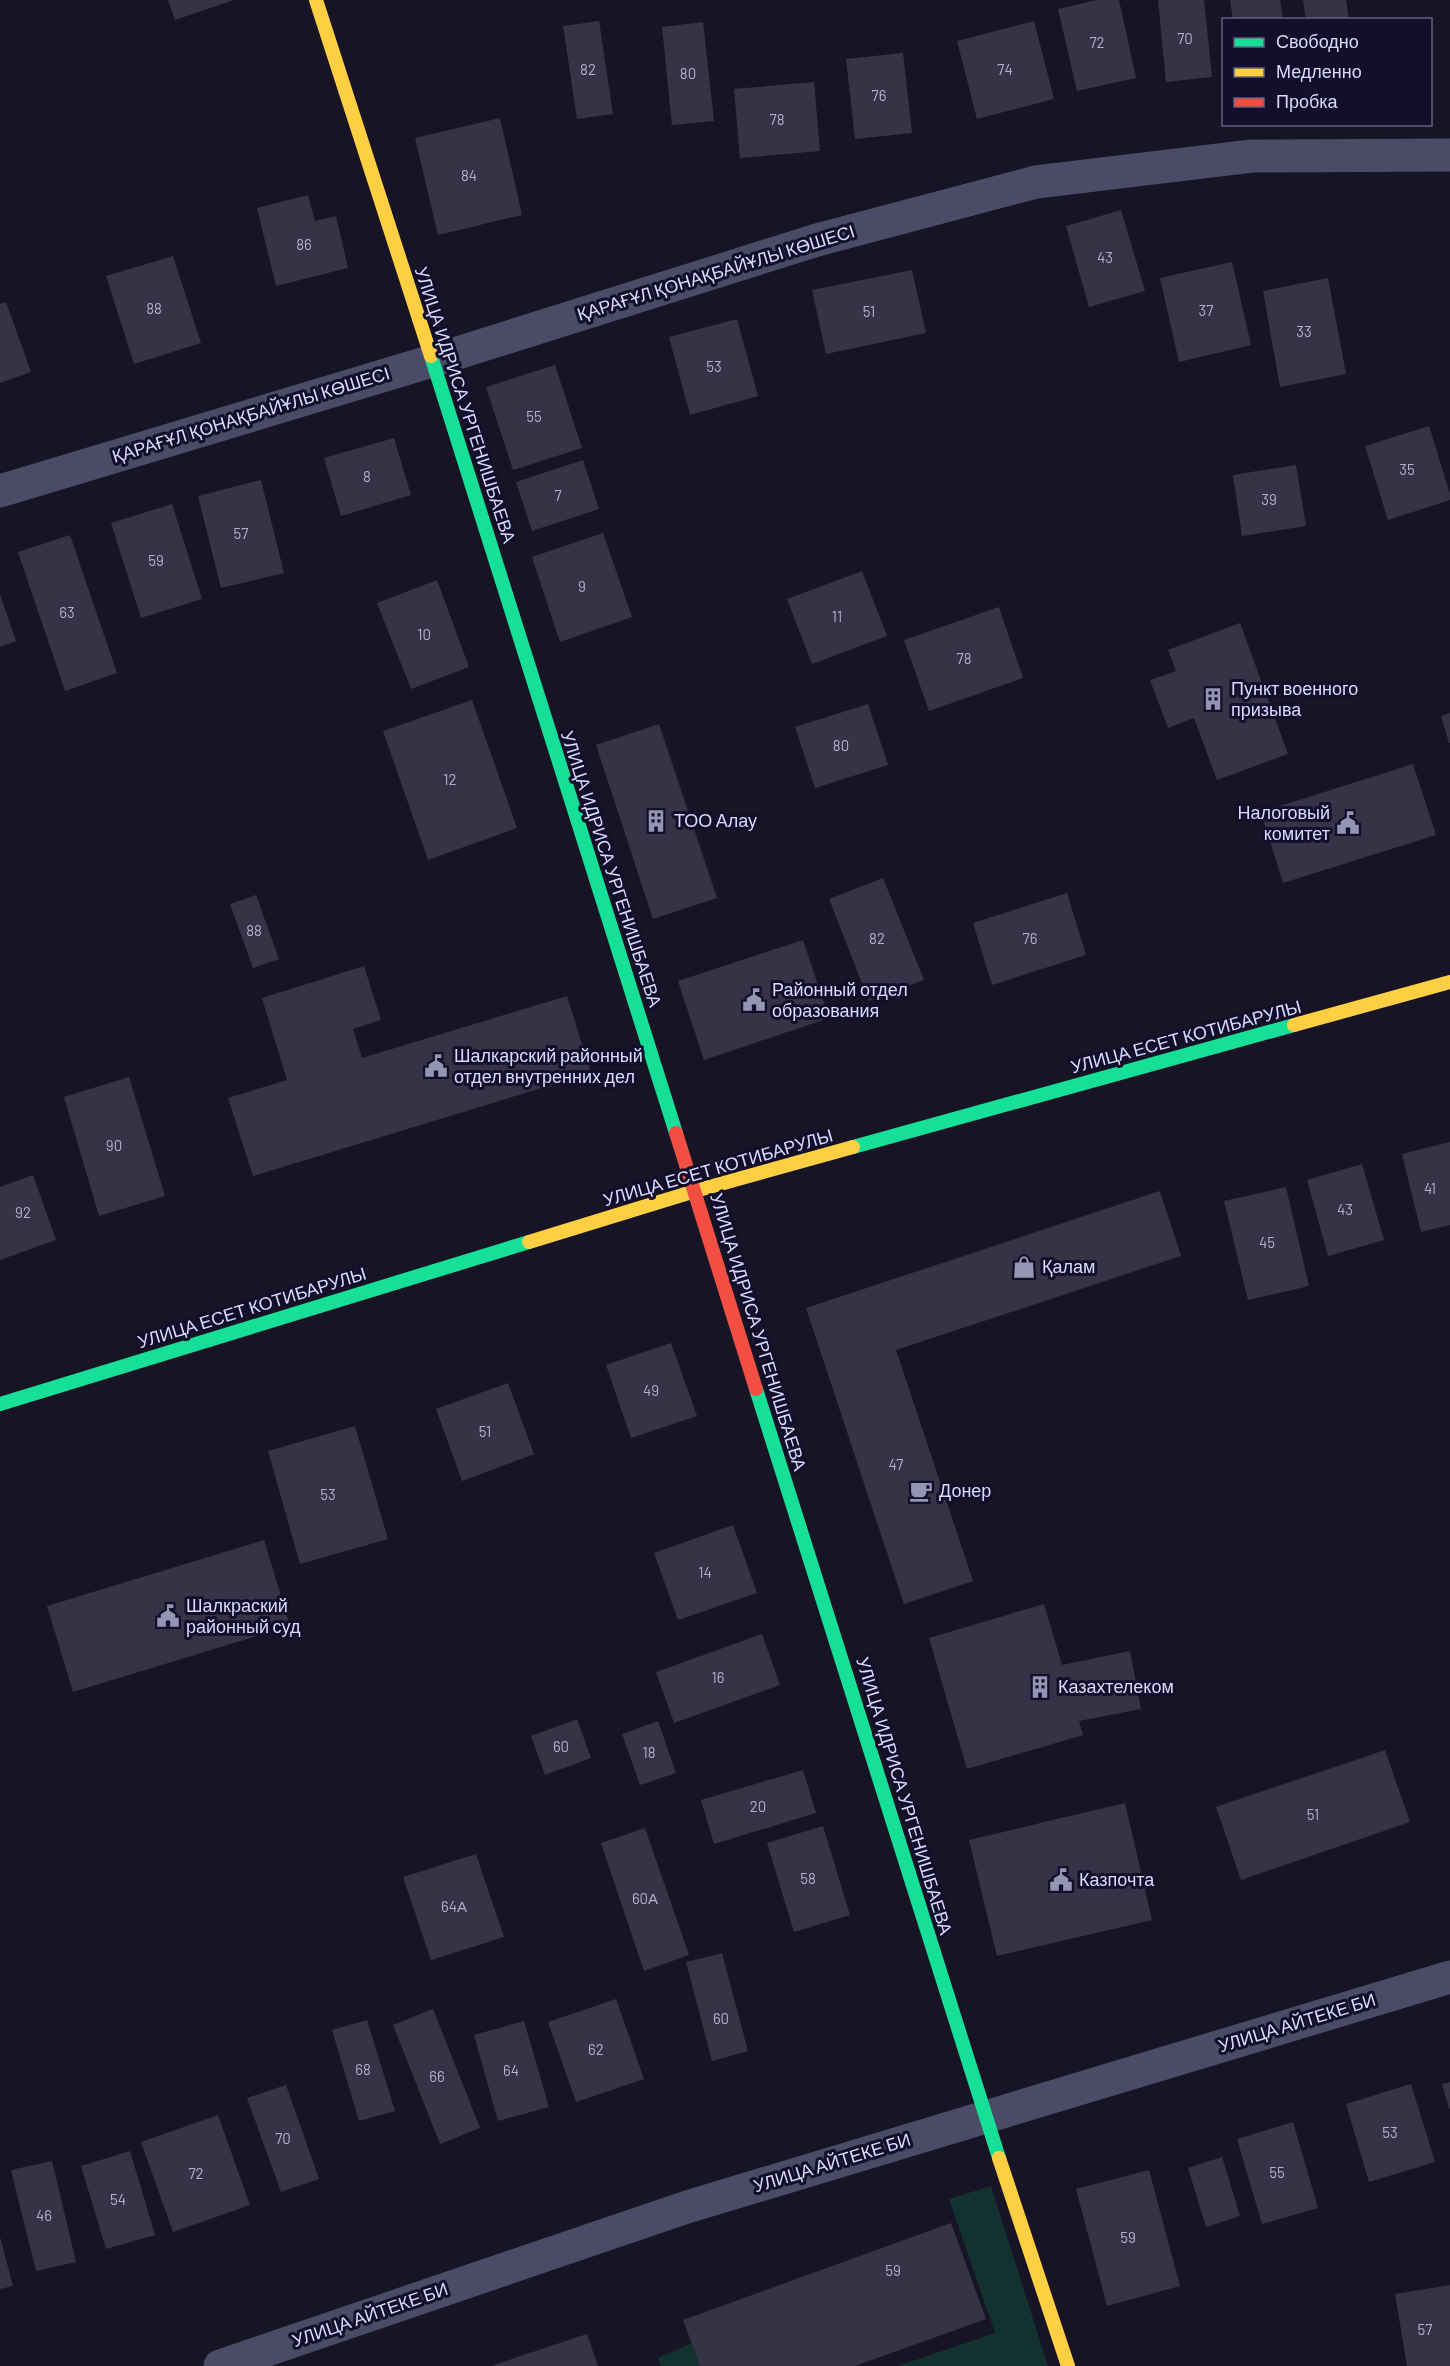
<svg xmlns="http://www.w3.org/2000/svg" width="1450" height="2366" viewBox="0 0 1450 2366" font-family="Barlow,sans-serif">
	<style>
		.green { fill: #13312f }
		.building { fill: #353346 }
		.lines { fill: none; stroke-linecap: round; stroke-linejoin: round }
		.street { stroke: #4a4b66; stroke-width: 33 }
		.fast { stroke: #16e098; stroke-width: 14 }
		.slow { stroke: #ffcf43; stroke-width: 14 }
		.jam { stroke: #f24e42; stroke-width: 14 }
		.labels { text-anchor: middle; stroke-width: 6; stroke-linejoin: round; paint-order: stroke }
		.number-label { font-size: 15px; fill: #b2b0d1 }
		.street-label { font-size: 18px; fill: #dbd9ff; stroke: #120f2b }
		.poi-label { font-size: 18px; fill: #dbd9ff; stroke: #120f2b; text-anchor: start }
	</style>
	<rect width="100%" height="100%" fill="#171525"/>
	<g class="green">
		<polygon points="991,2186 1048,2366 898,2366 995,2333 949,2199"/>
		<polygon points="699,2340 708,2366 661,2366 658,2358"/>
	</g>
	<g class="building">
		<polygon points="168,0 234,0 175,20"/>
		<polygon points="1097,0 1119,0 1136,78 1077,91 1058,9"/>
		<polygon points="1158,0 1204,0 1212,77 1166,82"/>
		<polygon points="1230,0 1280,0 1283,20 1233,20"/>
		<polygon points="1303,0 1346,0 1349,20 1306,20"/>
		<polygon points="599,21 613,114 577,119 563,26"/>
		<polygon points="1034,21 1054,99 977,119 957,41"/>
		<polygon points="703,22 714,121 672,125 662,27"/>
		<polygon points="903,53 912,133 855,139 846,59"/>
		<polygon points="814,82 820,151 740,158 734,89"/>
		<polygon points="500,118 522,215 438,235 415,138"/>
		<polygon points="308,195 315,221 336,216 348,268 276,286 257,208"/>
		<polygon points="1121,210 1145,291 1089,307 1066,226"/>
		<polygon points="173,256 201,343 134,364 106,276"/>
		<polygon points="1232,262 1251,345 1179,362 1160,278"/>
		<polygon points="912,270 926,333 826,354 812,290"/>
		<polygon points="1328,278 1346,374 1280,387 1263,291"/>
		<polygon points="6,302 31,372 0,383 0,304"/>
		<polygon points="737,319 758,396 690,415 669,337"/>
		<polygon points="555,365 582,448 513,470 486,387"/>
		<polygon points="1429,426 1450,494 1450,500 1388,520 1365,446"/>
		<polygon points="394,438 411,495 341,516 324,458"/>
		<polygon points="583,460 599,509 532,531 516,482"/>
		<polygon points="1296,465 1306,526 1242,536 1233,475"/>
		<polygon points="261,480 284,573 221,588 198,496"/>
		<polygon points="172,504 202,599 141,618 111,523"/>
		<polygon points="603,533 632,617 560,642 532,557"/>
		<polygon points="70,535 117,673 65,691 18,552"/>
		<polygon points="862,571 887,636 812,664 787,599"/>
		<polygon points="437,580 469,667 411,689 377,603"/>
		<polygon points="0,594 16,641 0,647"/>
		<polygon points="999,607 1023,678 929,711 904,640"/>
		<polygon points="1240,623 1288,754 1217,780 1194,718 1168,728 1150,680 1176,671 1168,650"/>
		<polygon points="472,700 517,828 428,860 383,731"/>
		<polygon points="868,704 888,765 815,788 795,727"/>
		<polygon points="1450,713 1450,743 1449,743 1441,716"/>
		<polygon points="659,724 717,898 653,919 596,745"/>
		<polygon points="1413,764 1436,835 1283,883 1261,812"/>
		<polygon points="883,878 924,980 869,1001 829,899"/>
		<polygon points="1067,893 1086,955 992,985 973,923"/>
		<polygon points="256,895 279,959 253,968 230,904"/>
		<polygon points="803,940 829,1018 704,1060 678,981"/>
		<polygon points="364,966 381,1020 353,1029 362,1058 567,996 591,1073 253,1176 228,1098 287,1080 262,998"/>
		<polygon points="129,1077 165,1196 99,1216 64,1097"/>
		<polygon points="1450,1142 1450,1225 1421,1232 1402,1154"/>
		<polygon points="1362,1164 1384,1240 1328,1256 1307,1180"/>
		<polygon points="33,1175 56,1240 0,1260 0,1187"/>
		<polygon points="1286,1187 1309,1286 1248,1300 1224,1201"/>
		<polygon points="1160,1191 1181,1256 896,1350 973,1581 904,1604 806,1308"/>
		<polygon points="671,1343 697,1416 631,1438 606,1365"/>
		<polygon points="508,1383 534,1454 462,1481 436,1409"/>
		<polygon points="355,1426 388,1539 300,1564 268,1451"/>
		<polygon points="733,1525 757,1593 678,1620 654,1553"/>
		<polygon points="264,1540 290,1626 73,1692 47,1606"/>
		<polygon points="1044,1604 1062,1665 1130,1651 1141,1709 1079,1721 1083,1735 967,1769 929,1638"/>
		<polygon points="762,1634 780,1685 674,1723 656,1672"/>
		<polygon points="577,1719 591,1758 545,1775 531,1736"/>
		<polygon points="658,1721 676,1773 640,1785 622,1734"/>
		<polygon points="1385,1750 1410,1822 1241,1880 1216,1807"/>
		<polygon points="803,1770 816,1813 714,1844 701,1800"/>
		<polygon points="1125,1803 1152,1920 997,1956 969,1840"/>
		<polygon points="823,1826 850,1915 794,1932 767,1843"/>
		<polygon points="645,1828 689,1955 644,1971 601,1843"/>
		<polygon points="476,1854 504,1937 431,1960 403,1877"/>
		<polygon points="722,1953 748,2051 712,2061 686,1962"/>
		<polygon points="616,1999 644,2079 576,2102 548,2022"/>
		<polygon points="433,2009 480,2128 440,2144 393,2025"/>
		<polygon points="367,2020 395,2111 359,2121 332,2030"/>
		<polygon points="524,2021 549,2107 498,2121 474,2035"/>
		<polygon points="1450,2082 1450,2109 1449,2109 1442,2084"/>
		<polygon points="1411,2084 1435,2162 1369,2182 1346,2104"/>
		<polygon points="286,2085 319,2179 281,2192 247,2098"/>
		<polygon points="218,2115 250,2205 173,2232 141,2142"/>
		<polygon points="1293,2122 1318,2208 1262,2224 1237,2139"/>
		<polygon points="130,2151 155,2235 106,2249 81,2166"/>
		<polygon points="1222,2157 1240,2216 1206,2227 1188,2168"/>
		<polygon points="52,2161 76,2262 36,2271 11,2170"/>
		<polygon points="1149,2170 1180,2286 1107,2306 1076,2189"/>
		<polygon points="951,2223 986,2319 855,2366 700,2366 683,2320"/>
		<polygon points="0,2237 13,2286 0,2289"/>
		<polygon points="1450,2285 1450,2366 1407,2366 1395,2294"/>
		<polygon points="587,2334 598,2366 491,2366"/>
	</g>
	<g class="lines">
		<g class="street">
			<polyline points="0,491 432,361 817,240 1036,182 1252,156 1450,155"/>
			<polyline points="220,2366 687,2207 1450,1977"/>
		</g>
		<g class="fast">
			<polyline points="431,356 676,1133"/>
			<polyline points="853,1147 1294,1025"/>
			<polyline points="756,1389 999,2158"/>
			<polyline points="0,1404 529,1242"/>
		</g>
		<g class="slow">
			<polyline points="316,0 431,356"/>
			<polyline points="1294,1025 1450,982"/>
			<polyline points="529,1242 695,1191 853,1147"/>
			<polyline points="999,2158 1068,2366"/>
		</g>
		<polyline class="jam" points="676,1133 756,1389"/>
	</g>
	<defs>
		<g id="building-bare" transform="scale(1.8)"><path d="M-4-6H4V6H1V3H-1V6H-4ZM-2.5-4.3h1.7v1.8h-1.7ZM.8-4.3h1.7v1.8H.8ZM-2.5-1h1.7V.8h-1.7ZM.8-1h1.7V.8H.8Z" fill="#9694b3" stroke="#120f2b" stroke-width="2.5" paint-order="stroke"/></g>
		<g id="civic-bare" transform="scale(1.8)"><path d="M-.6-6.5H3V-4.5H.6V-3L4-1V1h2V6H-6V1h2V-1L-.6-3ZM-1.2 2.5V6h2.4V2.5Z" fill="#9694b3" stroke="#120f2b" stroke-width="2.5" paint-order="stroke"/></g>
		<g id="shop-bare" transform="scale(1.8)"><path d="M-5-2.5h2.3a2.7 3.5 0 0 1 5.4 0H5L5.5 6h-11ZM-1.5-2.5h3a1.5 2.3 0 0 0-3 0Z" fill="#9694b3" stroke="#120f2b" stroke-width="2.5" paint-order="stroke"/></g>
		<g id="cafe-bare" transform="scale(1.8)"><path d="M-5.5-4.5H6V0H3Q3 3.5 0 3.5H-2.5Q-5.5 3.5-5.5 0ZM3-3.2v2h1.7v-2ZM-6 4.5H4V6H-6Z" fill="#9694b3" stroke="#120f2b" stroke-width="2.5" paint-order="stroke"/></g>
	</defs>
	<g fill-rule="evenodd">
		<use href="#building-bare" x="1213" y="699"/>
		<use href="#building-bare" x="656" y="821"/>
		<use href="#civic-bare" x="1348" y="823"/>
		<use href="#civic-bare" x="754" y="1000"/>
		<use href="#civic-bare" x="436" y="1066"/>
		<use href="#shop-bare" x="1024" y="1267"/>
		<use href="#cafe-bare" x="921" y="1491"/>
		<use href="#civic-bare" x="168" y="1616"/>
		<use href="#building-bare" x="1040" y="1687"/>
		<use href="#civic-bare" x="1061" y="1880"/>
	</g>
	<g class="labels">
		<g class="number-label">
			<text x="1185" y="44">70</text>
			<text x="1097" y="48">72</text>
			<text x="588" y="75">82</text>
			<text x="1005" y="75">74</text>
			<text x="688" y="79">80</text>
			<text x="879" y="101">76</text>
			<text x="777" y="125">78</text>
			<text x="469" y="181">84</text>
			<text x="304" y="250">86</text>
			<text x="1105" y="263">43</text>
			<text x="154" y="314">88</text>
			<text x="1206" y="316">37</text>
			<text x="869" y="317">51</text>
			<text x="1304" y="337">33</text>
			<text x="714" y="372">53</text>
			<text x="534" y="422">55</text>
			<text x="1407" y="475">35</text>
			<text x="367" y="482">8</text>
			<text x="558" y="501">7</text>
			<text x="1269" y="505">39</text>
			<text x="241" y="539">57</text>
			<text x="156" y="566">59</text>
			<text x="582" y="592">9</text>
			<text x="67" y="618">63</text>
			<text x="837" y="622">11</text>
			<text x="424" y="640">10</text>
			<text x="964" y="664">78</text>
			<text x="841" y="751">80</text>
			<text x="450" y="785">12</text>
			<text x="254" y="936">88</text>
			<text x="877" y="944">82</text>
			<text x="1030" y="944">76</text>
			<text x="114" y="1151">90</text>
			<text x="1430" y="1194">41</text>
			<text x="1345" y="1215">43</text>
			<text x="23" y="1218">92</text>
			<text x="1267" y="1248">45</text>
			<text x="651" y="1396">49</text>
			<text x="485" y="1437">51</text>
			<text x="896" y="1470">47</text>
			<text x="328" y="1500">53</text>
			<text x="705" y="1578">14</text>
			<text x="718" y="1683">16</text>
			<text x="561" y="1752">60</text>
			<text x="649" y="1758">18</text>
			<text x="758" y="1812">20</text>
			<text x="1313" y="1820">51</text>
			<text x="808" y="1884">58</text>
			<text x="645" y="1904">60А</text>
			<text x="454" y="1912">64А</text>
			<text x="721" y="2024">60</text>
			<text x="596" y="2055">62</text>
			<text x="363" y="2075">68</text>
			<text x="511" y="2076">64</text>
			<text x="437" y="2082">66</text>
			<text x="1390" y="2138">53</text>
			<text x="283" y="2144">70</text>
			<text x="1277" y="2178">55</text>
			<text x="196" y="2179">72</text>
			<text x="118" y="2205">54</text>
			<text x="44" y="2221">46</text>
			<text x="1128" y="2243">59</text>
			<text x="893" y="2276">59</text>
			<text x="1425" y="2335">57</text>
		</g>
		<g class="street-label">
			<text transform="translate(716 273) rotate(-17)" y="6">ҚАРАҒҰЛ ҚОНАҚБАЙҰЛЫ КӨШЕСІ</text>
			<text transform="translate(465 405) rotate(72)" y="6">УЛИЦА ИДРИСА УРГЕНИШБАЕВА</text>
			<text transform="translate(251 415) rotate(-17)" y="6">ҚАРАҒҰЛ ҚОНАҚБАЙҰЛЫ КӨШЕСІ</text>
			<text transform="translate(611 869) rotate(72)" y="6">УЛИЦА ИДРИСА УРГЕНИШБАЕВА</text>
			<text transform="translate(1186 1037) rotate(-15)" y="6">УЛИЦА ЕСЕТ КОТИБАРУЛЫ</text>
			<text transform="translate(718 1168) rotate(-16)" y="6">УЛИЦА ЕСЕТ КОТИБАРУЛЫ</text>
			<text transform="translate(252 1308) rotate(-17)" y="6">УЛИЦА ЕСЕТ КОТИБАРУЛЫ</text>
			<text transform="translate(758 1332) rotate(73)" y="6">УЛИЦА ИДРИСА УРГЕНИШБАЕВА</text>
			<text transform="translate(904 1796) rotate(73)" y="6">УЛИЦА ИДРИСА УРГЕНИШБАЕВА</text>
			<text transform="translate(1297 2023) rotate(-17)" y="6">УЛИЦА АЙТЕКЕ БИ</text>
			<text transform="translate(832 2163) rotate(-17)" y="6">УЛИЦА АЙТЕКЕ БИ</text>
			<text transform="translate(370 2315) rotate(-19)" y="6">УЛИЦА АЙТЕКЕ БИ</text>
		</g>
		<g class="poi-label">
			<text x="1231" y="695">Пункт военного<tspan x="1231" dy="21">призыва</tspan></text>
			<text x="1330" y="819" text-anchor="end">Налоговый<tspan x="1330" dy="21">комитет</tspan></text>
			<text x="674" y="827">ТОО Алау</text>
			<text x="772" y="996">Районный отдел<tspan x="772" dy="21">образования</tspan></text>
			<text x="454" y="1062">Шалкарский районный<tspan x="454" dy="21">отдел внутренних дел</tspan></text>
			<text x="1042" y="1273">Қалам</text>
			<text x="939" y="1497">Донер</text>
			<text x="186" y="1612">Шалкраский<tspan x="186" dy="21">районный суд</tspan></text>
			<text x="1058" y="1693">Казахтелеком</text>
			<text x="1079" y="1886">Казпочта</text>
		</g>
	</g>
	<rect x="1222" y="18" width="210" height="108" fill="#120f2b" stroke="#626080" stroke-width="1.5"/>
	<rect x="1234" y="38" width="30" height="9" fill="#16e098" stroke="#626080" stroke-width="1.5"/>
	<text x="1276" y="48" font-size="18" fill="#dbd9ff">Свободно</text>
	<rect x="1234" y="68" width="30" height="9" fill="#ffcf43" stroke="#626080" stroke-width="1.5"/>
	<text x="1276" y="78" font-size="18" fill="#dbd9ff">Медленно</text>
	<rect x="1234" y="98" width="30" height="9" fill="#f24e42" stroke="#626080" stroke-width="1.5"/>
	<text x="1276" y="108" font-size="18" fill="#dbd9ff">Пробка</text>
</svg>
